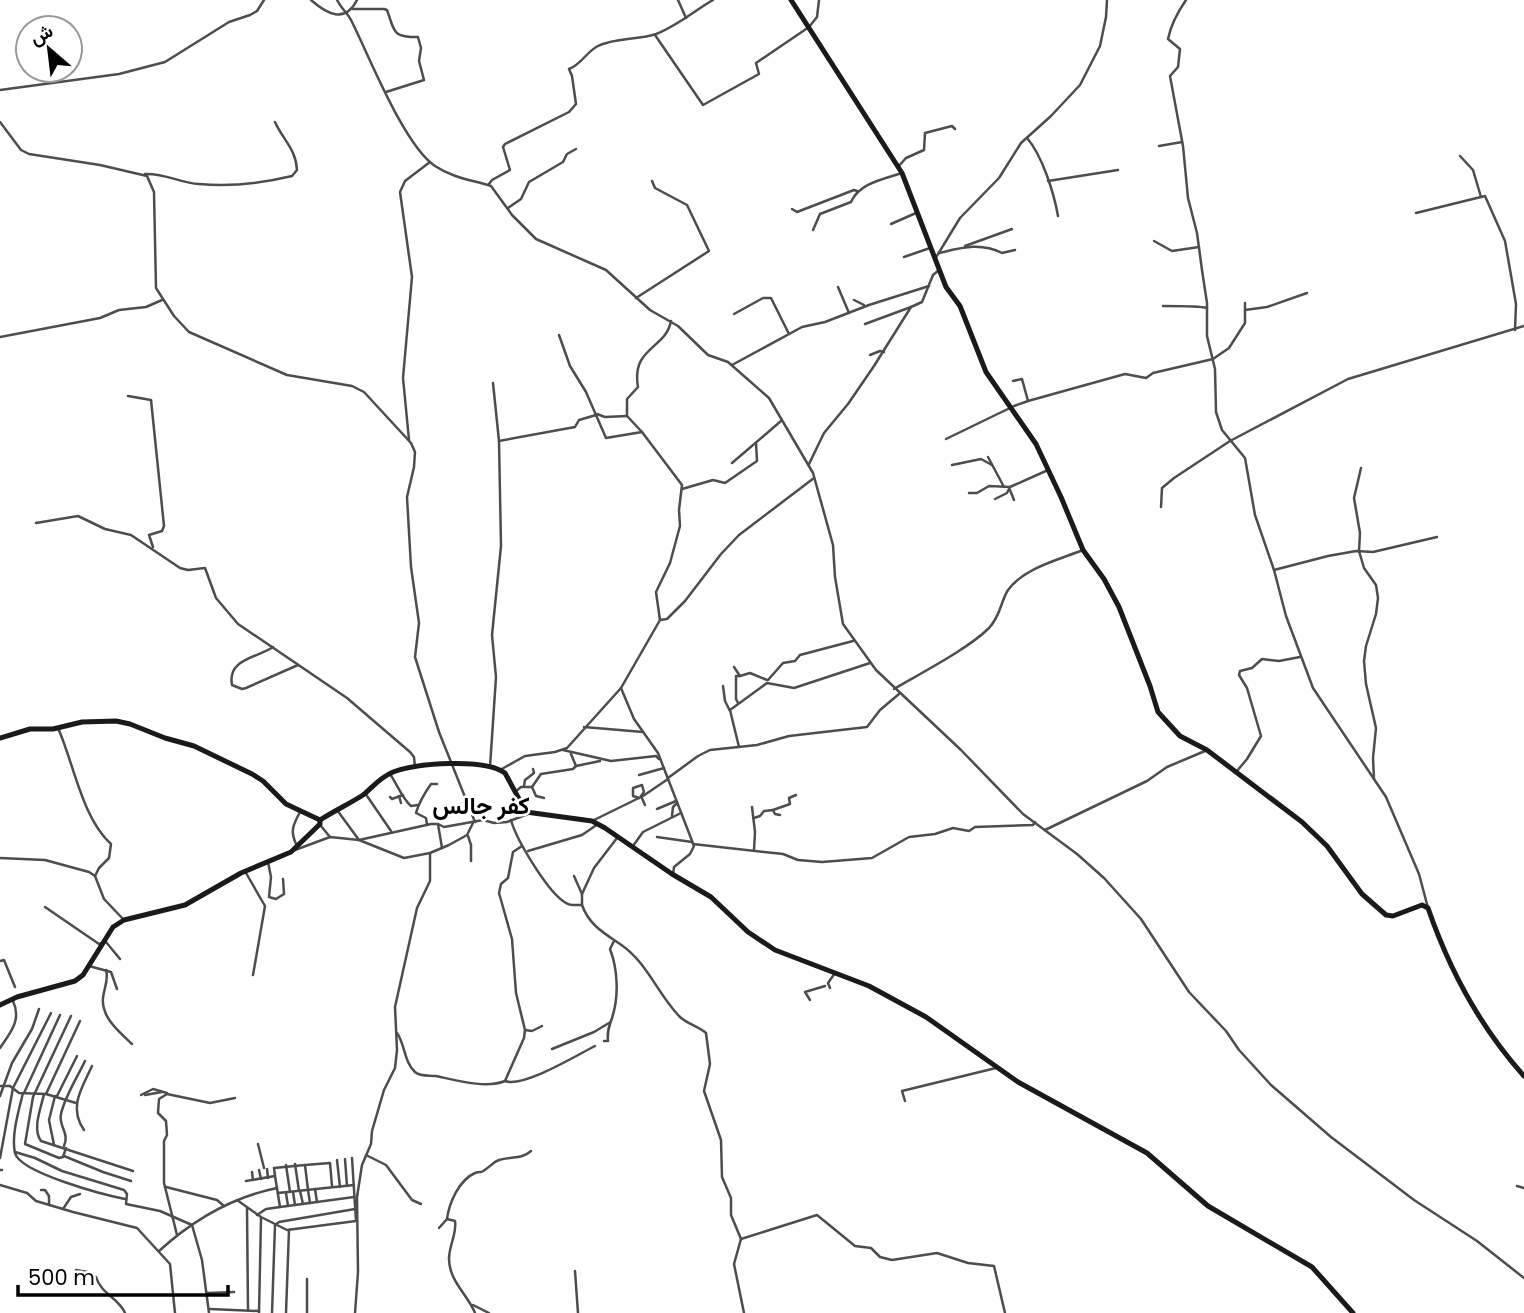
<svg xmlns="http://www.w3.org/2000/svg" width="1524" height="1313" viewBox="0 0 1524 1313" font-family="Poppins,Vazirmatn,sans-serif">
	<style>
		.lines { fill: none; stroke-linecap: round; stroke-linejoin: round }
		.street { stroke: #4d4d4d; stroke-width: 2.5 }
		.secondary { stroke: #1a1a1a; stroke-width: 5 }
		.labels { text-anchor: middle; stroke-width: 5; stroke-linejoin: round; paint-order: stroke }
		.quarter-label { font-size: 24px; font-weight: bold; fill: #000; stroke: #fff }
	</style>
	<rect width="100%" height="100%" fill="#fff"/>
	<g class="lines">
		<g class="street">
			<path d="M311 0C327 14 345 24 357 0"/>
			<path d="M337 0C342 10 348 13 352 22 370 58 404 145 435 166 453 178 472 180 491 186L512 215 536 239 606 270 650 310 678 326 708 355 728 362 769 398 813 473 833 545 835 577 843 624 876 670 961 750 1023 814 1077 854 1104 878 1141 919 1189 992 1226 1031 1239 1050 1271 1085 1331 1137 1414 1200 1477 1241 1524 1278"/>
			<polyline points="678,0 686,18"/>
			<path d="M1186 0C1177 13 1171 24 1168 39L1180 49 1178 67 1170 76 1183 146 1188 198 1197 233 1202 270 1207 303V336L1215 369 1216 412 1222 430 1245 458 1255 515 1274 570 1286 616 1313 688 1386 797 1419 874 1428 908"/>
			<path d="M353 9H384L387 10C395 32 392 37 418 37L421 48 419 61 424 80 386 92"/>
			<polyline points="655,35 703,105 759,74 756,63 809,27 817,17 819,0"/>
			<polyline points="0,90 119,74 165,62 229,22 250,15 257,11 264,0"/>
			<polyline points="0,122 21,150 29,154 100,165 147,176 154,192 156,288 174,316 189,332 287,375 352,386 364,392 411,443 415,452 414,467 407,497 411,567 419,623 415,657 439,732 475,822"/>
			<path d="M1027 138C1042 155 1054 193 1058 216"/>
			<polyline points="1159,146 1182,142"/>
			<polyline points="1460,156 1473,170 1481,197"/>
			<polyline points="898,167 906,158 924,150 925,133 952,126 955,129"/>
			<path d="M145 174C164 173 181 183 199 184 229 187 263 183 292 176L297 170C296 149 283 140 275 122"/>
			<polyline points="1048,181 1118,170"/>
			<path d="M489 184 492 180 510 170 503 147 505 144 569 112 576 104 572 76 569 69C582 64 586 52 598 46 616 37 639 40 656 34 677 26 694 11 713 0"/>
			<polyline points="508,208 521,199 529,182 563,162 567,154 576,149"/>
			<polyline points="792,209 797,212 854,190 857,191"/>
			<polyline points="1416,213 1485,196 1505,241 1516,304 1515,330"/>
			<polyline points="891,224 916,213"/>
			<path d="M813 230 820 214 851 202C859 183 884 179 902 173"/>
			<polyline points="1154,241 1172,251 1199,247"/>
			<polyline points="965,246 1012,229"/>
			<path d="M939 253C961 248 980 242 1002 253L1015 250"/>
			<polyline points="904,257 930,248"/>
			<polyline points="935,259 960,218 999,178 1021,143 1051,116 1080,85 1100,46 1106,17 1107,0"/>
			<polyline points="838,287 849,313"/>
			<polyline points="636,298 709,251 687,205 655,188 652,181"/>
			<polyline points="854,300 864,305"/>
			<path d="M1163 306C1173 306 1200 306 1207 308"/>
			<polyline points="1245,310 1267,307 1307,293"/>
			<polyline points="734,314 763,298 771,298 789,334"/>
			<polyline points="865,324 911,307"/>
			<polyline points="559,335 570,366 586,392 596,415"/>
			<polyline points="0,337 100,318 119,310 146,307 162,300"/>
			<polyline points="870,355 880,351 884,352"/>
			<polyline points="732,365 802,327 825,322 869,305 929,286"/>
			<polyline points="1013,381 1022,379 1028,401"/>
			<polyline points="128,396 151,400 164,526 162,531 149,535 153,547"/>
			<polyline points="597,414 605,417 627,416"/>
			<polyline points="946,439 1014,406 1028,401 1125,374 1146,378 1153,373 1213,359 1229,348 1245,323 1245,303"/>
			<polyline points="409,440 403,378 412,277 400,192 405,181 430,162"/>
			<polyline points="499,441 575,427 579,420 596,415 606,438 642,432"/>
			<polyline points="988,457 1004,487"/>
			<polyline points="732,463 781,421"/>
			<polyline points="809,464 824,433 848,404 874,366 911,307 922,302 933,275 939,270"/>
			<polyline points="952,465 981,459 992,465"/>
			<polyline points="1361,468 1354,498 1360,533 1359,551 1364,568 1376,585 1378,598 1376,614 1366,646 1364,661 1366,684 1376,728 1373,758 1374,779"/>
			<polyline points="682,489 713,480 725,483 757,461 756,443"/>
			<polyline points="1010,490 1014,500"/>
			<polyline points="969,493 977,493 989,486 1010,487 1048,470"/>
			<polyline points="995,499 1007,493 1010,487"/>
			<polyline points="1161,507 1162,488 1174,478 1230,441 1348,379 1524,326"/>
			<polyline points="36,523 78,516 105,529 131,535 180,568 188,570 205,568 216,598 238,624 347,698 410,752 414,757 415,767"/>
			<polyline points="1274,570 1328,556 1356,551 1373,552 1437,537"/>
			<polyline points="660,620 667,619 685,601 721,554 739,535 814,478"/>
			<path d="M273 647C257 658 227 659 232 685L242 689 246 688 298 665"/>
			<polyline points="734,667 740,676 750,673 767,680"/>
			<polyline points="768,680 783,663 795,661 800,655 853,641"/>
			<polyline points="723,686 725,701 730,711"/>
			<polyline points="621,688 634,719 658,753 694,846 690,854 674,867 673,875"/>
			<path d="M894 689C921 673 968 649 989 628 1001 615 1000 603 1008 590 1024 568 1058 560 1083 550"/>
			<polyline points="738,703 736,699 736,676 740,676"/>
			<polyline points="584,727 643,732"/>
			<path d="M58 728C74 764 82 818 111 844L109 858 99 868 95 876"/>
			<polyline points="739,747 730,710 767,683 794,688 870,663"/>
			<polyline points="563,750 611,761 656,756 659,759"/>
			<polyline points="576,766 600,761"/>
			<polyline points="490,767 496,677 492,635 501,546 499,441 493,383"/>
			<path d="M500 770 525 756 555 752 567 748 621 688 660 620 656 592 670 563 680 526 679 510 682 485 642 432 627 416V399L638 387C631 347 666 349 671 321"/>
			<polyline points="1237,771 1247,759 1261,736 1247,688 1239,675 1240,671 1252,668 1262,659 1279,661 1300,657"/>
			<path d="M390 774C397 784 402 798 411 806L418 805"/>
			<polyline points="639,775 664,768"/>
			<polyline points="668,778 698,756 710,750 757,745 789,736 867,727 880,710 899,694"/>
			<polyline points="524,786 525,780 534,773 533,769"/>
			<polyline points="532,787 536,796 544,798"/>
			<polyline points="515,792 521,787 532,787 541,774 573,769 576,766 571,754"/>
			<polyline points="365,793 391,831"/>
			<polyline points="399,796 401,803"/>
			<polyline points="390,797 392,799 403,795"/>
			<polyline points="639,798 633,796 633,788 642,785 644,792 641,796 645,805"/>
			<polyline points="752,807 755,832 754,850"/>
			<polyline points="657,809 676,801"/>
			<polyline points="337,810 359,840 404,858 430,853 449,845 467,835 473,823"/>
			<polyline points="773,810 790,804 789,798 796,795"/>
			<polyline points="672,816 673,807 676,804"/>
			<polyline points="754,818 760,816 764,811 773,810 775,814 780,815"/>
			<path d="M511 820C516 839 548 893 566 903 570 906 577 905 582 905 589 925 604 933 620 944 647 962 657 993 679 1016 687 1024 698 1026 706 1033L710 1064 704 1091 721 1140 722 1177 731 1198V1215L741 1239 734 1264 744 1313"/>
			<polyline points="592,821 643,796 668,779"/>
			<polyline points="438,824 442,848"/>
			<path d="M427 825 426 818 416 813C419 802 424 794 431 784H437"/>
			<polyline points="321,826 330,837"/>
			<polyline points="1045,830 1147,781 1167,767 1205,751"/>
			<polyline points="468,836 471,845 471,861"/>
			<polyline points="657,837 692,842"/>
			<path d="M296 844C290 831 293 825 300 812"/>
			<polyline points="693,844 783,854 798,860 822,862 872,858 909,837 935,834 953,828 969,831 975,827 1033,825 1035,822"/>
			<polyline points="633,846 643,832 681,813"/>
			<polyline points="295,850 330,837 359,840 431,824 438,824 444,827 483,820 494,823 507,822 528,814"/>
			<polyline points="528,851 582,835 598,824"/>
			<polyline points="0,858 45,860 89,872 95,876 104,899 124,920"/>
			<polyline points="268,862 271,877 269,897 276,899 284,894 283,879"/>
			<polyline points="246,873 265,906 253,975"/>
			<polyline points="574,876 582,894 582,905"/>
			<polyline points="582,894 594,868 617,838"/>
			<polyline points="45,907 99,944 106,942 120,959"/>
			<polyline points="0,961 4,960 15,987"/>
			<polyline points="89,966 111,972 117,989"/>
			<path d="M106 970C109 980 104 988 103 998 101 1017 119 1032 132 1044"/>
			<polyline points="830,988 828,983 835,973"/>
			<polyline points="810,1000 805,992 825,986"/>
			<polyline points="525,1030 532,1031 542,1026"/>
			<path d="M397 1033C405 1044 404 1062 415 1072 421 1077 429 1075 436 1076 455 1080 486 1089 505 1081L524 1038 525 1030 516 993 512 939 499 893 501 884 508 878 513 852 522 846"/>
			<path d="M604 1041H608C607 1032 609 1026 612 1018 619 997 618 970 610 949L614 941"/>
			<path d="M0 1048C10 1033 22 1020 13 1001"/>
			<polyline points="552,1049 594,1032 609,1023"/>
			<path d="M505 1081C523 1088 577 1055 595 1046"/>
			<polyline points="0,1086 10,1086 19,1093 46,1094 76,1103"/>
			<path d="M23 1093C19 1110 11 1135 15 1153 20 1173 105 1195 125 1199"/>
			<polyline points="24,1093 60,1015"/>
			<path d="M44 1094C41 1108 32 1129 41 1141L133 1171"/>
			<polyline points="46,1094 80,1021"/>
			<polyline points="141,1095 153,1089 167,1093"/>
			<polyline points="145,1095 162,1092"/>
			<polyline points="0,1096 12,1063 32,1029 39,1009"/>
			<polyline points="57,1096 77,1056"/>
			<polyline points="905,1101 902,1091 996,1068"/>
			<path d="M84 1130C68 1107 82 1088 92 1066"/>
			<polyline points="258,1144 264,1168"/>
			<polyline points="54,1145 49,1120 55,1096"/>
			<path d="M64 1146C70 1133 58 1126 61 1114 65 1096 77 1078 85 1061"/>
			<polyline points="66,1148 63,1157 59,1158 25,1144 33,1097 71,1016"/>
			<polyline points="15,1152 35,1158 62,1171 124,1190 127,1194 126,1204 160,1211 192,1225 202,1260 209,1313"/>
			<polyline points="366,1155 386,1165 412,1200 421,1204"/>
			<polyline points="64,1156 103,1172 131,1181"/>
			<polyline points="0,1158 13,1088 51,1013"/>
			<polyline points="345,1159 347,1186"/>
			<polyline points="337,1160 340,1187"/>
			<polyline points="295,1164 299,1191"/>
			<polyline points="286,1165 290,1192"/>
			<polyline points="267,1169 268,1178"/>
			<polyline points="0,1170 2,1170"/>
			<polyline points="259,1170 261,1179"/>
			<polyline points="252,1172 253,1180"/>
			<polyline points="275,1176 280,1207 354,1197"/>
			<polyline points="246,1181 275,1176 274,1168 305,1165"/>
			<polyline points="0,1185 27,1193 36,1201 73,1212 137,1228 170,1264 175,1313"/>
			<polyline points="1517,1186 1524,1188"/>
			<polyline points="166,1187 217,1200 224,1206"/>
			<polyline points="315,1189 317,1202"/>
			<polyline points="41,1190 45,1190 49,1196 49,1205"/>
			<polyline points="308,1190 305,1165 330,1163 332,1186"/>
			<polyline points="308,1190 310,1203"/>
			<polyline points="300,1191 303,1204"/>
			<polyline points="293,1192 295,1205"/>
			<polyline points="278,1193 354,1185"/>
			<polyline points="286,1193 288,1206"/>
			<polyline points="237,1200 261,1217 287,1230 356,1221 352,1158"/>
			<polyline points="63,1209 71,1197 80,1194"/>
			<polyline points="247,1209 248,1310"/>
			<polyline points="257,1215 266,1209 280,1207"/>
			<polyline points="439,1228 447,1219"/>
			<polyline points="177,1235 164,1183 164,1141 167,1135 166,1121 158,1113 159,1099 167,1094 210,1103 235,1098"/>
			<polyline points="741,1239 817,1215 855,1246 871,1248 880,1257 892,1260 937,1253 968,1263 994,1266 1005,1313"/>
			<path d="M159 1251C192 1221 233 1197 277 1188"/>
			<path d="M76 1270 88 1272 96 1277C101 1294 119 1298 125 1313"/>
			<polyline points="575,1271 578,1313"/>
			<polyline points="307,1279 307,1313"/>
			<polyline points="207,1293 234,1292"/>
			<polyline points="473,1305 489,1313"/>
			<polyline points="210,1309 259,1311"/>
			<polyline points="259,1313 261,1218"/>
			<polyline points="272,1313 275,1225 279,1222 355,1209"/>
			<polyline points="286,1313 289,1230"/>
			<polyline points="355,1313 358,1272 357,1197 362,1165 371,1144 372,1131 384,1090 395,1068 397,1050 395,1007 417,908 430,881 430,853"/>
			<path d="M475 1313C468 1295 449 1281 449 1259 449 1245 457 1234 455 1221L447 1219C449 1203 459 1180 475 1173 484 1170 478 1175 486 1169 491 1166 493 1162 499 1160 511 1156 521 1160 531 1151"/>
		</g>
		<g class="secondary">
			<path d="M791 0 902 173 946 287 960 306 986 372 1036 444 1061 497 1083 550 1104 579 1119 607 1150 686 1158 712 1180 736 1207 750 1302 822 1327 846 1362 894 1386 915 1393 916 1422 905 1428 908C1449 969 1481 1028 1524 1076"/>
			<path d="M0 738 30 729H53L82 722 116 721 130 724 165 738 194 746 252 774 263 781 286 804 320 820C334 811 349 804 363 795 373 787 379 778 393 772 417 763 484 758 505 773L526 812 592 821 605 828 672 874 711 897 748 932 775 950 869 986 926 1017 1018 1082 1147 1153 1208 1206 1312 1267 1353 1313"/>
			<polyline points="0,1005 17,997 75,981 83,975 113,927 124,920 185,905 241,873 291,852 320,824 320,820"/>
		</g>
	</g>
	<g class="labels">
		<g class="quarter-label">
			<text x="481" y="814">كفر جالس</text>
		</g>
	</g>
	<g transform="translate(49 49) rotate(332)"><circle r="33" fill="#ffffff" stroke="#999999" stroke-width="2"/>
	<path d="M0-5L12 26L0 18L-12 26Z" fill="#000000"/>
	<text y="-10" font-size="19" font-weight="bold" text-anchor="middle" fill="#000000">ش</text>
	</g>
	<path d="M18 1285v10h210v-10" fill="none" stroke="#000000" stroke-width="3.5"/>
	<text x="28" y="1285" font-size="21" fill="#000000" stroke="#ffffff" stroke-width="5" paint-order="stroke">500 m</text>
</svg>
